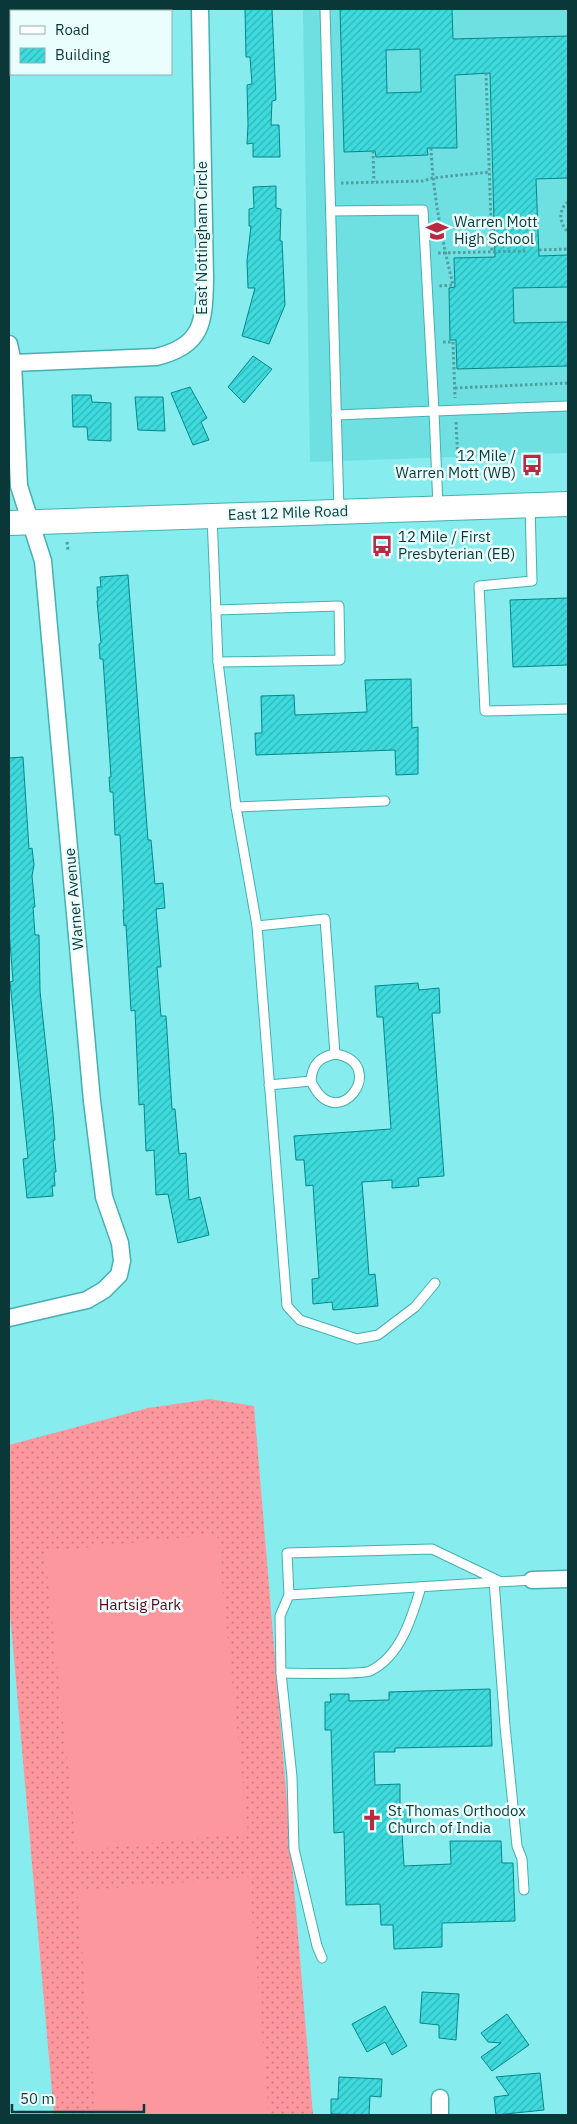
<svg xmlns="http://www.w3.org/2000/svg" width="577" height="2124" viewBox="0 0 577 2124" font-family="'IBM Plex Sans',sans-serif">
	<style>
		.built { fill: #6ee0e2 }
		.grass { fill: url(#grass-dots) }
		.pitch { fill: #fc989d }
		.building { fill: url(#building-hatch); stroke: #04878a; fill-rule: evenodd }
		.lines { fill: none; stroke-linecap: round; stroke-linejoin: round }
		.lane-casing { stroke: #46afb2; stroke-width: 11 }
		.street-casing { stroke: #46afb2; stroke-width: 19 }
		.secondary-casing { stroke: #46afb2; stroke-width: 26 }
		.path { stroke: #509ea0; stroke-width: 3; stroke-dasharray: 2.5 2.5; stroke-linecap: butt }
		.lane { stroke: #fff; stroke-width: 9 }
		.street { stroke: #fff; stroke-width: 16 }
		.secondary { stroke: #fff; stroke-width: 24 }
		.labels { text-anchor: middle; stroke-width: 5; stroke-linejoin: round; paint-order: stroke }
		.poi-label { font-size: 15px; fill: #0a3839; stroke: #ebfefe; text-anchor: start }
		.street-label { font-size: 15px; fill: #0a3839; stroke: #ebfefe }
		.park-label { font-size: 15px; fill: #590718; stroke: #ebfefe }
	</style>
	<defs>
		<pattern id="grass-dots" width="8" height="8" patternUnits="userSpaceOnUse" patternTransform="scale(1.25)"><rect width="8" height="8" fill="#fc989d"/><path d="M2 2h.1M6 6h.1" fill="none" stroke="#ca7d81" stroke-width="1.8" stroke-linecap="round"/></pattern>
		<pattern id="building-hatch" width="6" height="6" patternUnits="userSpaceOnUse" patternTransform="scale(1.25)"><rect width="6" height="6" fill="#3edbde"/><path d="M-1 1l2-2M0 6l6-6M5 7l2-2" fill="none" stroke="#32b3b5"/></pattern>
	</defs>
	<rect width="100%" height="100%" fill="#86ecee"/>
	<polygon class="built" points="303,9 568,9 568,453 310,462"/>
	<polygon class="grass" points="210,1399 254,1406 313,2115 54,2115 9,1601 9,1445 148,1408"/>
	<g class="pitch">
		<polygon points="217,1534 248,1833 77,1851 45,1552"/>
		<polygon points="249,1877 269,2115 96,2115 77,1891"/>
	</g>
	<g class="building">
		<polygon points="245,9 272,9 276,100 272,101 271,125 279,125 280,157 253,157 253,143 247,144 248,125 247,85 252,84 250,57 246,57"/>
		<path d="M340 9H452L453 39 568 36V178L536 179 539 256 568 255V287L513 288 514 323 568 322V366L457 369 456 340H450L449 288 455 287 454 258 495 257 490 73 455 75 457 148H427L428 155 376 157 375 151 344 152ZM420 49 421 92 387 93 386 50Z"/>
		<polygon points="276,186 276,208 281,209 280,241 282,241 285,305 269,344 242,336 255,288 248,288 247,261 251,226 249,226 249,209 254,208 253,187"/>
		<polygon points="253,356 272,369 244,403 228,387"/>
		<polygon points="190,387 207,418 201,422 209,440 193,445 171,393"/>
		<polygon points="72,395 91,395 92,402 111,403 111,441 88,440 87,427 73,427"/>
		<polygon points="135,397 163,397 165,431 138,430"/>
		<polygon points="128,575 148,840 151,840 155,884 163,883 165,908 156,909 161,967 157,967 161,1016 166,1016 172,1109 175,1109 179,1154 186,1153 189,1200 200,1197 209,1235 178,1243 168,1194 156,1195 154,1150 146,1151 144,1104 139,1105 135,1010 131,1011 126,925 124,926 123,910 124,910 120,835 115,835 113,792 110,792 109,777 111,777 103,659 100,659 99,644 101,643 97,601 98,601 97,587 101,587 100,577"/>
		<polygon points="568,598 568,665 513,667 510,600"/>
		<polygon points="411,679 412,728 418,727 418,774 396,775 395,750 256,755 255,733 262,733 261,696 294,695 295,715 367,712 365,680"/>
		<polygon points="23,757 29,849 32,848 34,865 32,876 35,907 33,907 35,935 39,935 40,991 53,1114 55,1140 53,1141 56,1172 54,1172 55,1186 52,1186 53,1196 27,1198 23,1159 28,1158 10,982 13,981 9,930 9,758"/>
		<polygon points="418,983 419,990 439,988 440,1013 432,1013 444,1176 418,1178 419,1186 392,1188 392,1180 362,1182 369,1275 375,1274 378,1306 333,1310 332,1302 313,1304 312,1279 319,1278 313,1185 306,1186 304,1160 296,1160 294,1136 391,1129 383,1017 377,1017 375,986"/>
		<polygon points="490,1689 492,1746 395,1748 395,1752 374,1752 375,1785 400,1784 400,1808 410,1807 411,1833 402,1833 404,1866 451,1864 450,1841 501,1841 502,1863 513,1863 515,1921 442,1923 442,1947 394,1949 393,1925 381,1925 380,1904 346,1905 344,1832 334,1833 331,1730 325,1730 325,1702 331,1702 330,1694 349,1694 349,1701 389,1700 389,1692"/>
		<polygon points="422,1992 459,1994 456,2040 439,2038 439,2025 420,2023"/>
		<polygon points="385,2006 407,2046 392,2055 385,2042 367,2052 352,2024"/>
		<polygon points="507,2014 529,2045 492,2071 481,2057 501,2043 488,2042 481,2033"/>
		<polygon points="540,2073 544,2110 496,2115 494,2097 509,2095 496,2077"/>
		<polygon points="339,2077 382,2079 381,2097 370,2096 369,2115 331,2114 331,2099 338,2099"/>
	</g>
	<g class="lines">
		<g class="lane-casing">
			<g id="lane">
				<polyline points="325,9 339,511"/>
				<polyline points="331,211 423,210 434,411 336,415"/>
				<polyline points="530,505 532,581 479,586 485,711 568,709"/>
				<polyline points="438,507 434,411 568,406"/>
				<polyline points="212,516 218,662 236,807 257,926 287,1306 300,1320 357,1339 378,1335 415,1307 435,1283"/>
				<polyline points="216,610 339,606 340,660 218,662"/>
				<polyline points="236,807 385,801"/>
				<path d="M257 926 325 919 335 1054C319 1057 312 1065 311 1081L269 1085"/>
				<path d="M311 1081C337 1139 391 1063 335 1054"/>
				<polyline points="494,1581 505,1726 517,1846 522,1859 524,1890"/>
				<polyline points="499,1581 432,1549 287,1553 289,1595 532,1580"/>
				<polyline points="289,1595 280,1616 281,1673 292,1777 294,1849 317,1946 322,1958"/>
				<path d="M281 1673C296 1673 361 1675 370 1671 401 1656 412 1617 421 1587"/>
			</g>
		</g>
		<g class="street-casing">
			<g id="street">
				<polyline points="9,344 13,363 19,486 43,561 92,1101 104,1197 120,1243 122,1261 119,1275 104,1290 87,1300 9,1318"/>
				<path d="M13 363 156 357C203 346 204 322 205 280L200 9"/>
				<polyline points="532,1580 568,1579"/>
				<polyline points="440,2098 440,2115"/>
			</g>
		</g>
		<g class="secondary-casing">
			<polyline id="secondary" points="9,523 568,504"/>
		</g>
		<g class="path">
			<polyline points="486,73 492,252"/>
			<path d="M431 148C433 194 442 240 453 285L438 286"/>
			<polyline points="373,151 374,182"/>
			<polyline points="341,183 423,181 432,178 490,172"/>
			<path d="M568 202C558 210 559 223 568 232"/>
			<polyline points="539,250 568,249"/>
			<polyline points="438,253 527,251"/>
			<polyline points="443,342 453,342 455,398"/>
			<polyline points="455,388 568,383"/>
			<polyline points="456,422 458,461"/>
			<polyline points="67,542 68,550"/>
		</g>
		<use href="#lane" class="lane"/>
		<use href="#street" class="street"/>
		<use href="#secondary" class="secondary"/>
	</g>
	<defs>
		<g id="school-bare" transform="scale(1.725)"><path d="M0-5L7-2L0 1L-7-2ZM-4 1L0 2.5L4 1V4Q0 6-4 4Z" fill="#ba2942" stroke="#ebfefe" stroke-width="2.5" paint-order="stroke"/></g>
		<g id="bus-bare" transform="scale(1.725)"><path d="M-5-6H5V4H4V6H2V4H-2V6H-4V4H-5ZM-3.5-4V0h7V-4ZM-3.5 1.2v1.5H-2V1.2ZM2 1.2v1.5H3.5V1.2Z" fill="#ba2942" stroke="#ebfefe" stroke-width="2.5" paint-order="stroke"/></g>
		<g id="church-bare" transform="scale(1.725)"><path d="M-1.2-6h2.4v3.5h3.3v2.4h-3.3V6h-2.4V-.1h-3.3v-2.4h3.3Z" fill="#ba2942" stroke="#ebfefe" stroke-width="2.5" paint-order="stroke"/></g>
	</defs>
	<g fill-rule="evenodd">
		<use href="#school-bare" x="437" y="231"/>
		<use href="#bus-bare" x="532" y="465"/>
		<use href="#bus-bare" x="382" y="546"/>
		<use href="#church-bare" x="372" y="1820"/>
	</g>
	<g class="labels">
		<g class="poi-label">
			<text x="454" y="227">Warren Mott<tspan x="454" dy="17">High School</tspan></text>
			<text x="516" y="461" text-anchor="end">12 Mile /<tspan x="516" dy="17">Warren Mott (WB)</tspan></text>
			<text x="398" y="542">12 Mile / First<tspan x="398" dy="17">Presbyterian (EB)</tspan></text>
			<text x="388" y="1816">St Thomas Orthodox<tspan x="388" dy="17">Church of India</tspan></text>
		</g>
		<g class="street-label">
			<text transform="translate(202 238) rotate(-90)" y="5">East Nottingham Circle</text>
			<text transform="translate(288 513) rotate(-2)" y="5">East 12 Mile Road</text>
			<text transform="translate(74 899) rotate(-95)" y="5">Warner Avenue</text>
		</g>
		<g class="park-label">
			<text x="140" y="1610">Hartsig Park</text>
		</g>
	</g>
	<rect width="577" height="2124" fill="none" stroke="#0a3839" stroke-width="20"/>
	<rect x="10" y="10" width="162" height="65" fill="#ebfefe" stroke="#91afaf"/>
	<rect x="20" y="26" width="25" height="8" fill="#ffffff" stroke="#91afaf"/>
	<text x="55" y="35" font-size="15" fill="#0a3839">Road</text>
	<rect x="20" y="48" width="25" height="15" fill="url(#building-hatch)" stroke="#91afaf"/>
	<text x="55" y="60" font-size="15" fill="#0a3839">Building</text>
	<path d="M12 2104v8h132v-8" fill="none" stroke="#0a3839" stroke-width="2.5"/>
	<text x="20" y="2104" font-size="15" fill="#0a3839" stroke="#ebfefe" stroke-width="4" paint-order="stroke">50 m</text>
</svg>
